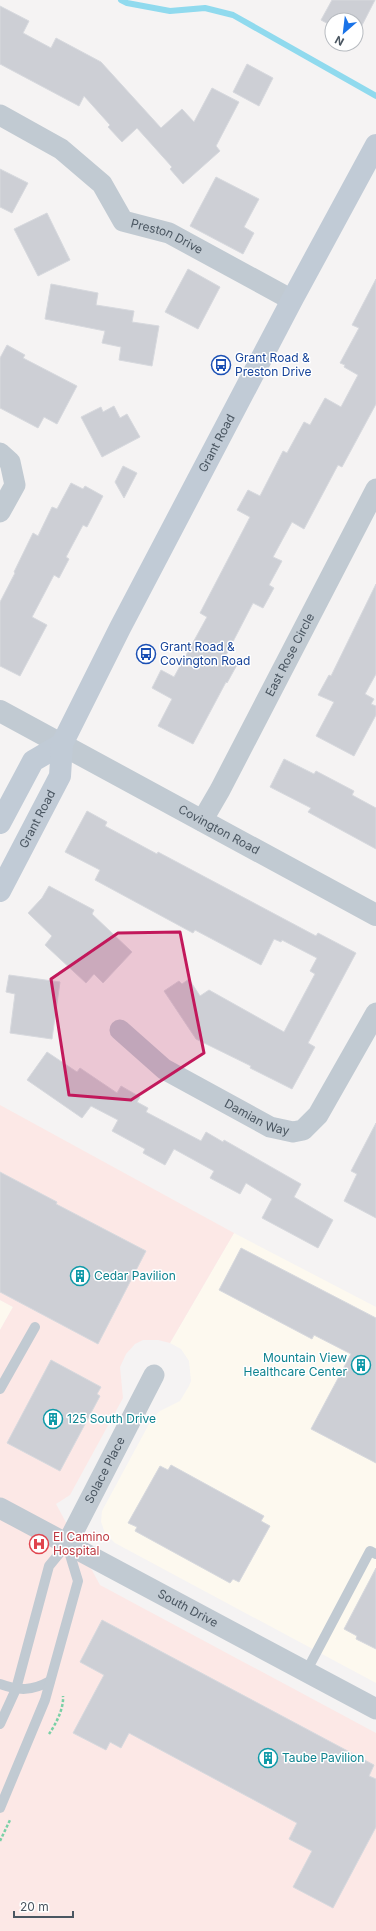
<svg xmlns="http://www.w3.org/2000/svg" width="376" height="1931" viewBox="0 0 376 1931" font-family="Inter,sans-serif">
	<style>
		.commercial { fill: #fdf9ef }
		.medical { fill: #fce8e6 }
		.lines { fill: none; stroke-linecap: round; stroke-linejoin: round }
		.stream { stroke: #90daee; stroke-width: 6 }
		.building { fill: #cdcfd5; stroke: #d7d9de }
		.path { stroke: #7ad0a6; stroke-width: 2.5; stroke-dasharray: 3 2; stroke-linecap: butt }
		.service { stroke: #c1cad2; stroke-width: 10 }
		.minor { stroke: #c1cad2; stroke-width: 21 }
		.tertiary { stroke: #c1cad2; stroke-width: 22 }
		.secondary { stroke: #c1cbd6; stroke-width: 22 }
		.marked { fill: #c2185b; fill-opacity: 0.2; stroke: #c2185b; stroke-width: 3; stroke-linejoin: round }
		.labels { text-anchor: middle; stroke-width: 3; stroke-linejoin: round; paint-order: stroke }
		.street-label { font-size: 12px; fill: #4a5661; stroke: #fff }
		.transit-label { font-size: 12px; fill: #164399; stroke: #fff; text-anchor: start }
		.culture-label { font-size: 12px; fill: #0d838f; stroke: #fff; text-anchor: start }
		.health-label { font-size: 12px; fill: #be3a42; stroke: #fff; text-anchor: start }
	</style>
	<rect width="100%" height="100%" fill="#f5f3f3"/>
	<g class="commercial">
		<polygon points="234,1233 376,1307 376,1683 115,1543 105,1533 101,1522 102,1511 149,1424 154,1416 160,1411 180,1401 189,1386 191,1381 189,1361 181,1349 170,1343"/>
		<polygon points="0,1300 13,1307 0,1330"/>
	</g>
	<polygon class="medical" points="0,1105 234,1233 170,1343 158,1340 143,1340 135,1344 126,1354 120,1367 123,1398 70,1495 56,1504 100,1585 376,1733 376,1931 0,1931 0,1330 13,1307 0,1300"/>
	<g class="lines">
		<polyline class="stream" points="121,0 127,3 170,11 205,8 233,15 376,96"/>
	</g>
	<g class="building">
		<polygon points="332,0 375,0 356,37 356,20 332,20 332,26 321,20"/>
		<polygon points="0,6 29,21 23,33 51,48 56,38 101,62 161,128 182,109 194,122 212,88 239,102 216,146 220,151 183,184 170,169 172,167 137,128 122,142 108,127 110,125 84,96 79,106 0,64"/>
		<polygon points="247,64 273,78 259,106 233,92"/>
		<polygon points="0,169 28,183 12,213 0,207"/>
		<polygon points="216,177 259,199 244,227 254,233 243,254 190,226"/>
		<polygon points="47,213 70,260 38,276 14,229"/>
		<polygon points="188,269 220,287 198,329 165,312"/>
		<polygon points="376,279 376,404 342,467 338,465 304,529 292,522 273,557 282,561 269,585 274,588 263,608 253,603 225,657 238,663 227,683 226,682 193,744 158,726 172,699 152,688 161,670 174,677 207,617 200,613 250,517 237,510 248,490 260,496 283,451 287,453 304,422 310,425 325,398 341,407 358,375 344,367 345,365 340,363 359,328 352,325"/>
		<polygon points="51,284 98,293 96,305 134,311 132,322 159,326 152,366 119,360 121,347 102,343 105,331 45,319"/>
		<polygon points="7,345 25,355 23,358 77,386 57,424 44,417 38,428 0,408 0,358"/>
		<polygon points="114,406 120,418 127,414 140,437 102,457 81,417 101,407 103,412"/>
		<polygon points="123,466 137,473 124,498 115,482"/>
		<polygon points="71,483 83,489 85,486 103,496 87,527 83,525 66,557 69,559 59,578 54,575 32,617 47,625 20,676 0,666 0,602 15,573 14,572 33,533 38,536 52,507 57,509"/>
		<polygon points="376,584 376,674 365,694 374,699 371,704 376,706 376,715 354,756 316,736 334,702 318,695 329,675 331,676"/>
		<polygon points="284,759 314,774 316,771 354,791 352,795 376,808 376,849 308,812 311,808 270,787"/>
		<polygon points="87,811 107,822 105,826 157,854 158,852 316,936 318,933 356,953 308,1043 315,1047 292,1089 250,1068 251,1066 196,1039 164,991 179,981 182,984 189,979 200,996 209,990 284,1032 315,974 310,971 317,958 282,940 281,942 274,939 261,965 195,930 193,933 95,880 100,870 65,852"/>
		<polygon points="49,886 94,910 92,914 132,952 103,983 94,974 86,983 45,945 52,936 28,913 42,898"/>
		<polygon points="9,975 60,982 52,1039 10,1033 15,994 6,992"/>
		<polygon points="47,1052 77,1072 80,1068 117,1093 121,1086 140,1097 137,1102 148,1108 146,1112 201,1141 206,1132 223,1142 224,1140 301,1184 294,1197 333,1220 318,1248 262,1218 272,1199 246,1183 240,1194 210,1178 214,1171 174,1149 165,1165 143,1153 145,1149 112,1131 118,1120 91,1106 82,1118 27,1080"/>
		<polygon points="376,1123 376,1218 344,1201 357,1174 351,1171"/>
		<polygon points="0,1172 57,1202 56,1204 146,1251 98,1344 0,1292"/>
		<polygon points="241,1248 376,1318 376,1463 311,1429 351,1354 314,1335 312,1339 219,1290"/>
		<polygon points="51,1360 101,1387 97,1394 100,1396 60,1471 7,1443"/>
		<polygon points="171,1465 264,1516 261,1521 270,1526 239,1582 233,1579 230,1583 135,1531 137,1527 128,1523 160,1466 168,1470"/>
		<polygon points="376,1568 376,1649 356,1639 357,1636 344,1629"/>
		<polygon points="102,1620 374,1765 369,1776 376,1779 376,1827 333,1908 293,1887 312,1851 289,1839 297,1823 129,1733 121,1748 110,1742 106,1750 73,1733 104,1675 80,1662"/>
	</g>
	<g class="lines">
		<g class="path">
			<path d="M49 1734C56 1724 64 1708 63 1696"/>
			<polyline points="0,1841 10,1820"/>
		</g>
		<g class="service">
			<polyline points="0,1389 35,1327"/>
			<polyline points="306,1672 370,1551 376,1554"/>
			<path d="M0 1684C19 1691 32 1691 50 1681"/>
			<polyline points="0,1724 16,1689 49,1566 67,1544"/>
			<polyline points="0,1808 45,1700 78,1581 67,1545"/>
		</g>
		<g class="minor">
			<path id="s1" d="M0 115 61 149 102 184 123 221 169 233 292 300"/>
			<polyline points="0,453 10,462 15,485 0,512"/>
			<path id="s2" d="M202 821 220 790 376 489"/>
			<path id="s3" d="M120 1030 164 1069 270 1127 293 1132 303 1130 318 1115 376 1013"/>
			<path id="s4" d="M0 1508 376 1709"/>
			<path id="s5" d="M67 1544 154 1375"/>
		</g>
		<path class="tertiary" id="s6" d="M0 711 376 915"/>
		<g class="secondary">
			<polyline points="0,823 33,761 62,744"/>
			<path id="s7" d="M0 891 60 776 62 744 120 628 292 300 376 145"/>
		</g>
	</g>
	<path class="marked" d="M180 932 204 1053 131 1100 69 1095 51 979 118 933Z"/>
	<defs>
		<g id="bus-ring" transform="scale(1)"><circle r="9.5" fill="#fff" stroke="#1a4fb4" stroke-width="1.5"/><path d="M-5-6H5V4H4V6H2V4H-2V6H-4V4H-5ZM-3.5-4V0h7V-4ZM-3.5 1.2v1.5H-2V1.2ZM2 1.2v1.5H3.5V1.2Z" fill="#1a4fb4"/></g>
		<g id="building-ring" transform="scale(1)"><circle r="9.5" fill="#fff" stroke="#0f9aa8" stroke-width="1.5"/><path d="M-4-6H4V6H1V3H-1V6H-4ZM-2.5-4.3h1.7v1.8h-1.7ZM.8-4.3h1.7v1.8H.8ZM-2.5-1h1.7V.8h-1.7ZM.8-1h1.7V.8H.8Z" fill="#0f9aa8"/></g>
		<g id="hospital-ring" transform="scale(1)"><circle r="9.5" fill="#fff" stroke="#e0444e" stroke-width="1.5"/><path d="M-5-5h3v3.5h4V-5h3V5h-3V1.5h-4V5h-3Z" fill="#e0444e"/></g>
	</defs>
	<g fill-rule="evenodd">
		<use href="#bus-ring" x="221" y="365"/>
		<use href="#bus-ring" x="146" y="654"/>
		<use href="#building-ring" x="80" y="1276"/>
		<use href="#building-ring" x="361" y="1365"/>
		<use href="#building-ring" x="53" y="1419"/>
		<use href="#hospital-ring" x="39" y="1544"/>
		<use href="#building-ring" x="268" y="1758"/>
	</g>
	<g class="labels">
		<g class="street-label">
			<text dy="4" stroke="none"><textPath href="#s1" startOffset="213">Preston Drive</textPath></text>
			<text dy="4" stroke="none"><textPath href="#s7" startOffset="500">Grant Road</textPath></text>
			<text dy="4" stroke="none"><textPath href="#s2" startOffset="188">East Rose Circle</textPath></text>
			<text dy="4" stroke="none"><textPath href="#s7" startOffset="81">Grant Road</textPath></text>
			<text dy="4" stroke="none"><textPath href="#s6" startOffset="249">Covington Road</textPath></text>
			<text dy="4" stroke="none"><textPath href="#s3" startOffset="164">Damian Way</textPath></text>
			<text dy="4" stroke="none"><textPath href="#s5" startOffset="83">Solace Place</textPath></text>
			<text dy="4" stroke="none"><textPath href="#s4" startOffset="213">South Drive</textPath></text>
		</g>
		<g class="transit-label">
			<text x="235" y="362">Grant Road &amp;<tspan x="235" dy="14">Preston Drive</tspan></text>
			<text x="160" y="651">Grant Road &amp;<tspan x="160" dy="14">Covington Road</tspan></text>
		</g>
		<g class="culture-label">
			<text x="94" y="1280">Cedar Pavilion</text>
			<text x="347" y="1362" text-anchor="end">Mountain View<tspan x="347" dy="14">Healthcare Center</tspan></text>
			<text x="67" y="1423">125 South Drive</text>
			<text x="282" y="1762">Taube Pavilion</text>
		</g>
		<g class="health-label">
			<text x="53" y="1541">El Camino<tspan x="53" dy="14">Hospital</tspan></text>
		</g>
	</g>
	<g transform="translate(344 32) rotate(208)"><circle r="19" fill="#ffffff" stroke="#b7bbc0"/>
	<path d="M0-3L7 15L0 10L-7 15Z" fill="#1a73e8"/>
	<text y="-6" font-size="11" font-weight="bold" text-anchor="middle" fill="#4a5661">N</text>
	</g>
	<path d="M14 1911v6h59v-6" fill="none" stroke="#4a5661" stroke-width="2"/>
	<text x="20" y="1911" font-size="12" fill="#4a5661" stroke="#ffffff" stroke-width="3" paint-order="stroke">20 m</text>
</svg>
